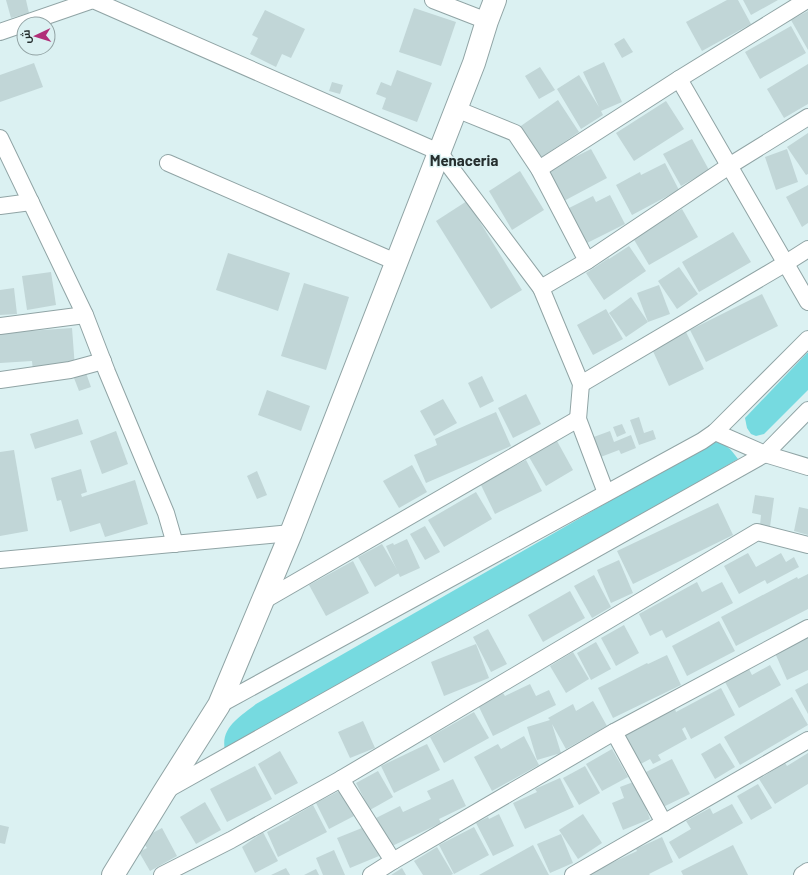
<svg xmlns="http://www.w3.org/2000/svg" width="808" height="875" viewBox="0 0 808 875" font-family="Barlow,Cairo,sans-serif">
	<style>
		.green { fill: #76dae0 }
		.building { fill: #c1d6d7 }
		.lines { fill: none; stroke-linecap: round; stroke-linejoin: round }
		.street-casing { stroke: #90a4a5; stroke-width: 18 }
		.secondary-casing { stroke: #90a4a5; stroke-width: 24 }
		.street { stroke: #fff; stroke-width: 16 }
		.secondary { stroke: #fff; stroke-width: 22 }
		.labels { text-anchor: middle; stroke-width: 3; stroke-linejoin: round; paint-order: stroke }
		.neighbourhood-label { font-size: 15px; font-weight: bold; fill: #252e2e; stroke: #dbf1f2 }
	</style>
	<rect width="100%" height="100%" fill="#dbf1f2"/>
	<g class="green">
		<polygon points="807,353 808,353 808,390 764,434 756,436 751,434 747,428 745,418"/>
		<path d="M716 442C728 446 730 448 738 459L233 754 225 751C220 727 240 717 256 704L704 447Z"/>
	</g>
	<g class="building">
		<polygon points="6,0 26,0 29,13 11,18"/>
		<polygon points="727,0 738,0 751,24 702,51 686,22"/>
		<polygon points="743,0 778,0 751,15"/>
		<polygon points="414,8 456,22 441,66 399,52"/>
		<polygon points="265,10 305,29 291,58 282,54 276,67 250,54 258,38 252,35"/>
		<polygon points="808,11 808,50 791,20"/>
		<polygon points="791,26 806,53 760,79 745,52"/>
		<polygon points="624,38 633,52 622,58 614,44"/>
		<polygon points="604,62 622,102 601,111 603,115 581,129 557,89 579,75 599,107 583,72"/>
		<polygon points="34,63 43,87 0,102 0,75"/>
		<polygon points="808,64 808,104 784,118 767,89"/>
		<polygon points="540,67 555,90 539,99 525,76"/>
		<polygon points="397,70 432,83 417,122 382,109 386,98 376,94 381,82 391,86"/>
		<polygon points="332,82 343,85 340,94 329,91"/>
		<polygon points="558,100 579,132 539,159 518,128"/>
		<polygon points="666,101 684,129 634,161 616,133"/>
		<polygon points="808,133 808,174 806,175 787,147"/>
		<polygon points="692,139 709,170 681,186 663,154"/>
		<polygon points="591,149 607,178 562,202 547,171"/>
		<polygon points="787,149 798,182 776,190 765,157"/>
		<polygon points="665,163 679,190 632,215 616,185 640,172 641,175"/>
		<polygon points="520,171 544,210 512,230 489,191"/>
		<polygon points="808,185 808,223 802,227 786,197"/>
		<polygon points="610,195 625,224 585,244 567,209 593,196 596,202"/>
		<polygon points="467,201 522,290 491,309 436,221"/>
		<polygon points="682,209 698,237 649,265 633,238"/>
		<polygon points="733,232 751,262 699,292 682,262"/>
		<polygon points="629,246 646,271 604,300 586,273 609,258 609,259"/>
		<polygon points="228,253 290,273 278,311 216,290"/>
		<polygon points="679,267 698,294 677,309 658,281"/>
		<polygon points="51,272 56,305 27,310 22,276"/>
		<polygon points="304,283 349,297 326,370 281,356"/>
		<polygon points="659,285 670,314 648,322 637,293"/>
		<polygon points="14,288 17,314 0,315 0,290"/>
		<polygon points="762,294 778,326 706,362 690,330"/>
		<polygon points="631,297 648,322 626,337 609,313"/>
		<polygon points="606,309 623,339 593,355 577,325"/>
		<polygon points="72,328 75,368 33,371 32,361 0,363 0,333"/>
		<polygon points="686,332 704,369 669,386 652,349"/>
		<polygon points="86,373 91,387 79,391 74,378"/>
		<polygon points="482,376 494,401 480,408 468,383"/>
		<polygon points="267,390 310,406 301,431 258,415"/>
		<polygon points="526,394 541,424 513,438 498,408"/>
		<polygon points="443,399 457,423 434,436 420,411"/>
		<polygon points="496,412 511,446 426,483 414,455 437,445 435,439"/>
		<polygon points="639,417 644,433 653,430 656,439 639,445 630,420"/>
		<polygon points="78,419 83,434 35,449 30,434"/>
		<polygon points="622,424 626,433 617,437 613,427"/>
		<polygon points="116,431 128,464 102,474 90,441"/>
		<polygon points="610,431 614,442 631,435 636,448 621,454 619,450 598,458 591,438"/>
		<polygon points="557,441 573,470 546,486 529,457"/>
		<polygon points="14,450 28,531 0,536 0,452"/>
		<polygon points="526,460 542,491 495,514 480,483"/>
		<polygon points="412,465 427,492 399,508 383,481"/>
		<polygon points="81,469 87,492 81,494 82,497 135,480 148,524 105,537 100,523 70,532 61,500 57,501 51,478"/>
		<polygon points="257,471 267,495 257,499 247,476"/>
		<polygon points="476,492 492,519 444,547 428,520"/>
		<polygon points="755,495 774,498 770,527 760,525 761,515 752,513"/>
		<polygon points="718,503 733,535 633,584 617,551"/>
		<polygon points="799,507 808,509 808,535 794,531"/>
		<polygon points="425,526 440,552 425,560 410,534"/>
		<polygon points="407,539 420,568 400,577 386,546 393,543 394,545"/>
		<polygon points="382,544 399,573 375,587 358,557"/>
		<polygon points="748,553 756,567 781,553 786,562 794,557 799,567 767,584 765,580 739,594 724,566"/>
		<polygon points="619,560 633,593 611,603 597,570"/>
		<polygon points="353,561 369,593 326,616 309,585"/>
		<polygon points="808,574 808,609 736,646 721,617 797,577 798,579"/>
		<polygon points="594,575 611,607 592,618 574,586"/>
		<polygon points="697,582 702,592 722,582 733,603 666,638 662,630 650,636 639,614"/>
		<polygon points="570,591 585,618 543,642 528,615"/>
		<polygon points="719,621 735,651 687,676 672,646"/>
		<polygon points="624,625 639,653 616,666 601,638"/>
		<polygon points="488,629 507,664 491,672 473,637"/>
		<polygon points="808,635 808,670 787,680 775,653 799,642 798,640"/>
		<polygon points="596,642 611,669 591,680 577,653"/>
		<polygon points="476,644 489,678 444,696 431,662"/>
		<polygon points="573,652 589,679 566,693 550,666"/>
		<polygon points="667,655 681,685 613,718 598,688 647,663 648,664"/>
		<polygon points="770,665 781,685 739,708 725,682 749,669 752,675"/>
		<polygon points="808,683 808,714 795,690"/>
		<polygon points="530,684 536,696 549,690 556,705 493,736 478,705 503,693 505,696"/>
		<polygon points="721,688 735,715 691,739 685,727 682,729 687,739 658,755 661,760 653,764 650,759 637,766 622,736 675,709 676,712"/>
		<polygon points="792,697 808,725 740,765 724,737"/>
		<polygon points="593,701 607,726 566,749 552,724 561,753 537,760 527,727 550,720 548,718 573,704 576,711"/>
		<polygon points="474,712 489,738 444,763 430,737"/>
		<polygon points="363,721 375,748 350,758 338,732"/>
		<polygon points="524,736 539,765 492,791 474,757 498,744 501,749"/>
		<polygon points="720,743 735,767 715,779 701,754"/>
		<polygon points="427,744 440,770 394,793 381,766"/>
		<polygon points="612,749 628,777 602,791 586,764"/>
		<polygon points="280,751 298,783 275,795 258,764"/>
		<polygon points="808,753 808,784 775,804 759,779 785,763 787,766"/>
		<polygon points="672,759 690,794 661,808 644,773"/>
		<polygon points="255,766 272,799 227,822 210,789"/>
		<polygon points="585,766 600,793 579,805 563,778"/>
		<polygon points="378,771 393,797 370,810 356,783"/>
		<polygon points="560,778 574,807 525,829 513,803 537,792 535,789"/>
		<polygon points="453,779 466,806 439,819 441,823 390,847 376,818 400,806 403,812 431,799 427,791"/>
		<polygon points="636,781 650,819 623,830 612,803 624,798 620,787"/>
		<polygon points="758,784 772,808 751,820 737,796"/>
		<polygon points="341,790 354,816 329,829 316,803"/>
		<polygon points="205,802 221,830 196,844 180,817"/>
		<polygon points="732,804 743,823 679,859 669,842 691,829 686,821 710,808 713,814"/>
		<polygon points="313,805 327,832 278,857 267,832 290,820 289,819"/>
		<polygon points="499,814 514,846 493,856 476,823 488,817 489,819"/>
		<polygon points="583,814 602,843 578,859 559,830"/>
		<polygon points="0,825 9,827 5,844 0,843"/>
		<polygon points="367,826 379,856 350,868 337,838"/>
		<polygon points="474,827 489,855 454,874 439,845"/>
		<polygon points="162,828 177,856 150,871 139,852 147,848 141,839"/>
		<polygon points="263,832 278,861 255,873 242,847"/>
		<polygon points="561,834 573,863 550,873 537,844"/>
		<polygon points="662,837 673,862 649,874 650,875 586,875 637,851 636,849"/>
		<polygon points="533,845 549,875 479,875"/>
		<polygon points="733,845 748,875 683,875 681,871"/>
		<polygon points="437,847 453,874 451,875 423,875 414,861"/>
		<polygon points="334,850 345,875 323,875 316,858"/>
		<polygon points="286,868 290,875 271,875"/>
		<polygon points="402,868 406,875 391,875"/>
		<polygon points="316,869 319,875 304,875"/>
	</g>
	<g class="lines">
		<g class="street-casing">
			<g id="street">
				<polyline points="433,0 487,21"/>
				<polyline points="0,32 93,0 439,152 541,288"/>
				<polyline points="679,79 808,302"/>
				<polyline points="456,109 515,133 539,169 587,261"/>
				<polyline points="0,138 85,315 107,372 166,513 175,544"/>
				<polyline points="168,163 396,262"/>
				<polyline points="539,169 679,79 807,0"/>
				<polyline points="0,206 31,202"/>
				<polyline points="0,326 85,315"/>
				<polyline points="0,380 70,370 103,361"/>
				<polyline points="581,384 786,263 808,249"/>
				<polyline points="715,432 765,454 808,467"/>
				<polyline points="606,493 578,419 581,384 541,288 587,261 729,166 808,117"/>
				<polyline points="0,560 291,533"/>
				<polyline points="263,601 578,419"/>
				<polyline points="219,705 702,441 715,432 808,339"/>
				<polyline points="614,732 664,823"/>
				<polyline points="341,779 393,861"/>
				<polyline points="165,791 765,454 808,410"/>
				<polyline points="162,875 231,840 341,779 757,532 808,545"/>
				<polyline points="371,875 393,861 614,732 808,628"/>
				<polyline points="573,875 808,740"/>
				<polyline points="802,875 808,871"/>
			</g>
		</g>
		<g class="secondary-casing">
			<polyline id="secondary" points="113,875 164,792 219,705 291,533 474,63 487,21 495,0"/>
		</g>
		<use href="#street" class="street"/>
		<use href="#secondary" class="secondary"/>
	</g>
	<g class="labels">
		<g class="neighbourhood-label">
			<text x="464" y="166">Menaceria</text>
		</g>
	</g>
	<g transform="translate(36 36) rotate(266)"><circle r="19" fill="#dbf1f2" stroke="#92a3a4"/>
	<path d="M0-3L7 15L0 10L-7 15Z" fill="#b12f78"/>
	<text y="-6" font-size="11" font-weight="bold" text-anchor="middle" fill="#252e2e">ش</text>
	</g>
</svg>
